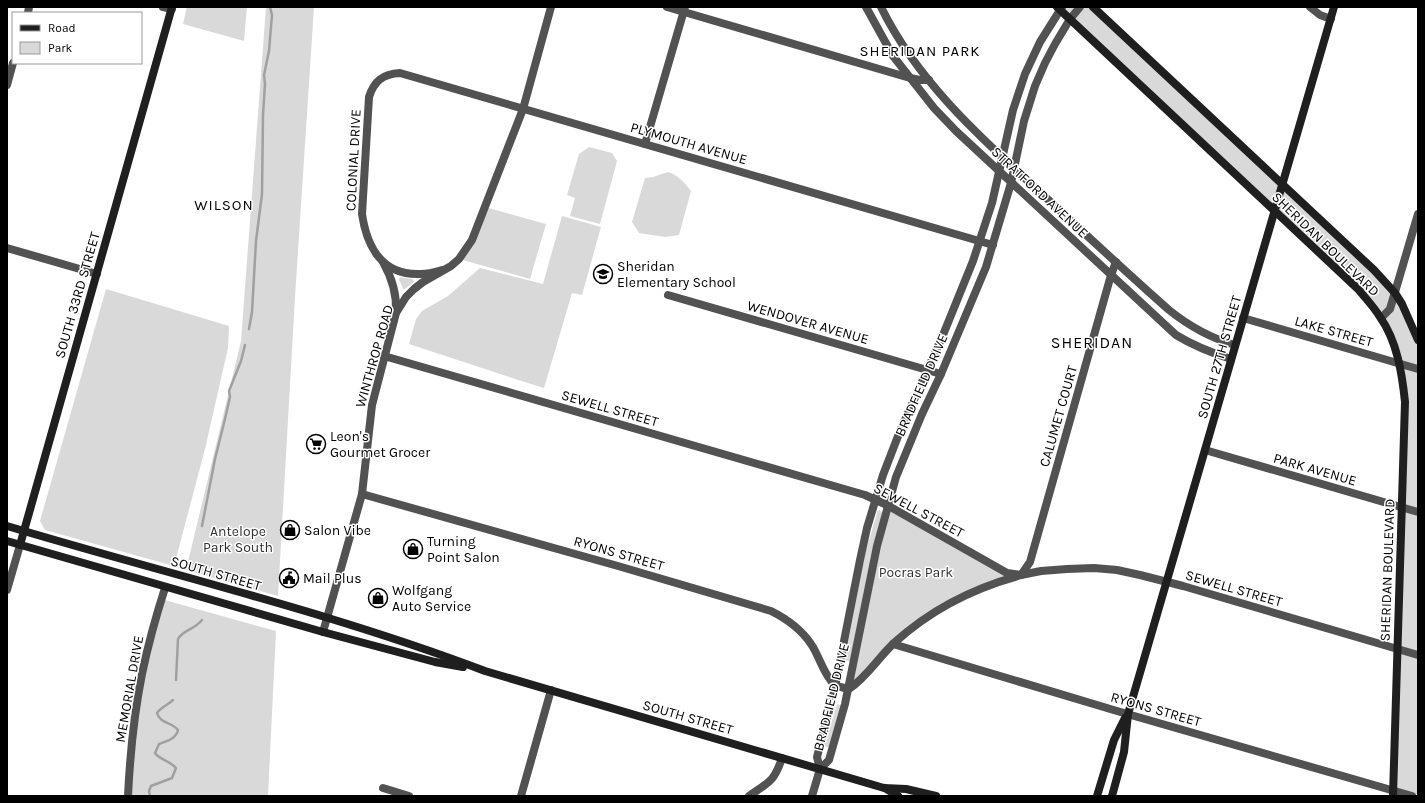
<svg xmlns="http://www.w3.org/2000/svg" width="1425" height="803" viewBox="0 0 1425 803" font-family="Karla,sans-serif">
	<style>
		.green { fill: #d9d9d9 }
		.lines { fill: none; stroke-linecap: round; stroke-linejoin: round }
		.stream { stroke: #a0a0a0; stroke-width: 2.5 }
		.street { stroke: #525252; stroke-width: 8 }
		.secondary { stroke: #1f1f1f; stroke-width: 8 }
		.labels { text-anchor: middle; stroke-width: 3; stroke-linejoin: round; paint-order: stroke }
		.street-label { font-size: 14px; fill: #000; stroke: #fff }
		.poi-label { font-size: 14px; fill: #000; stroke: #fff; text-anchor: start }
		.park-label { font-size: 14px; fill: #303030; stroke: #fff }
		.neighbourhood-label { font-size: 15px; letter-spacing: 1px; fill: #000; stroke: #fff }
		.quarter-label { font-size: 16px; letter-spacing: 1px; fill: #000; stroke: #fff }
	</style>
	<rect width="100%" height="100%" fill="#fff"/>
	<g class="green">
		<polygon points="187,7 247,7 244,41 183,24"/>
		<polygon points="266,7 314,7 295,297 278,596 186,570 241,341"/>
		<polygon points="1057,7 1093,7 1386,282 1418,340 1418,796 1393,796 1405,402 1400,364 1370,303"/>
		<polygon points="589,147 612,153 617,161 600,224 570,216 575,198 567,195 579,154"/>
		<path d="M668 172C678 175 685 183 691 191L679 235 665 237 639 233 632 222 645 178 653 177Z"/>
		<polygon points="485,207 546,224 530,279 459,259"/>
		<polygon points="562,216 601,227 582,295 572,293 544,388 512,378 409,344 416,319 422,311 448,296 480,268 543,284"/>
		<polygon points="400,277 412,279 414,281 413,283 405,289 403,289 399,279"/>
		<polygon points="106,289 229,326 228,348 205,449 174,566 45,530 40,521"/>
		<polygon points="887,505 1013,575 930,614 849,689"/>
		<polygon points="880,510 882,513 871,555 850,661 846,661 845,659 865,554 877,513 877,511"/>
		<polygon points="161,599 276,631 268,796 128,796 132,738"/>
		<polygon points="837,704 840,705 841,706 830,747 826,747 825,746 825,744"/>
	</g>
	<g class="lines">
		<g class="stream">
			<polyline points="249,329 252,312 256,241 262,194 263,115 265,84 264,75 269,51 272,15 270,7"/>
			<polyline points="202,526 215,459 225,419 230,397 229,391 241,361 245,345"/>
			<path d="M176 680 178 639C183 630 194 630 202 620"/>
			<path d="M150 796 149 791 151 786 172 778 176 768C170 761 160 760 155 753L159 744C167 741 176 739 178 730 172 722 160 724 157 713 161 707 168 705 173 700"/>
		</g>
		<g class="street">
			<polyline points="163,7 172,9"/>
			<polyline points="667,7 910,78 920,80 929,80"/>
			<path d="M866 7 893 56 934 108 956 131 1176 335C1194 346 1212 353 1231 359"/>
			<path d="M881 7C917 81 982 139 1042 194 1084 233 1126 272 1169 310 1189 326 1210 338 1235 345"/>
			<polyline points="1310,7 1320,15 1331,19"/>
			<polyline points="28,13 29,7"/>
			<polyline points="7,85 13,63"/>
			<polyline points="645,144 685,7"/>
			<polyline points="7,248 97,274"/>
			<path d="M383 262C392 278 397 293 396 312"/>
			<path d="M442 270C435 272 428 274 421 274 383 276 367 248 362 214L369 97C374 81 383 74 400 73L993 245"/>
			<polyline points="668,295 941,374"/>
			<polyline points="1243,318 1418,369"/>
			<polyline points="1381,318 1390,309 1418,214"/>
			<polyline points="384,356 865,495 887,505 1007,573 1021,575 1041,571 1067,569 1094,568 1117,570 1140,575 1183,586 1418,655"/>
			<polyline points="1205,450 1418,512"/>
			<path d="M362 494 618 566 771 611C787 619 801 629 811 644 819 655 824 676 834 684 838 687 844 688 849 689 867 677 878 658 894 643 930 610 971 589 1018 576"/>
			<polyline points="1021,575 1030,562 1111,275 1116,262"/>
			<polyline points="7,590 20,545"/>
			<polyline points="323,632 362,494 372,405 396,313 406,297 414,289 423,282 451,266 459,259 472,240 523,109 551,7"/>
			<polyline points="893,644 1117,711 1412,796"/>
			<polyline points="820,769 829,760 845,704 877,546 896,477 922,414 941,374 986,267 1011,183 1024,121 1035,86 1045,63 1055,44 1070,19 1080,7"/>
			<polyline points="383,788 409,796"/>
			<path d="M128 796C130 755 134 714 142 674 148 645 156 616 165 588"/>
			<polyline points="521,796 551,690"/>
			<path d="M749 796C769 782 774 782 782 758"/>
			<polyline points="812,796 820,769 817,757 834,692 860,560 867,528 883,475 900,431 943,335 973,261 992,203 1013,110 1025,74 1040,42 1062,7"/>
		</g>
		<g class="secondary">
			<path d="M1057 7 1359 290C1366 299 1374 307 1380 317 1397 341 1402 373 1405 402L1393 796"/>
			<polyline points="1093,7 1374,270 1395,293 1402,304 1418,340"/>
			<path d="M7 526C167 574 330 612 485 671L884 788 906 789 936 796"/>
			<polyline points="7,541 323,632 435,662 463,667"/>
			<polyline points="20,545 172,7"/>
			<polyline points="885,788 898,796"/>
			<polyline points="1097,796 1114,740 1125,718"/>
			<polyline points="1112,796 1124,752 1128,714 1334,7"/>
		</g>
	</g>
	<defs>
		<g id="school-ring" transform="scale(1)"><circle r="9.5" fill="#fff" stroke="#000" stroke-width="1.5"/><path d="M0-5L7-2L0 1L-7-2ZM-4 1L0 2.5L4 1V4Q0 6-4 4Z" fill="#000"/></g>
		<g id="supermarket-ring" transform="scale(1)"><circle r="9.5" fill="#fff" stroke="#000" stroke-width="1.5"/><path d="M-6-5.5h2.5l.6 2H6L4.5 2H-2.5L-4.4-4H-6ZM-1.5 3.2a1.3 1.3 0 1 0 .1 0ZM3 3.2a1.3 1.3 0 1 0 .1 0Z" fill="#000"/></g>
		<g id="shop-ring" transform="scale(1)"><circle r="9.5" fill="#fff" stroke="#000" stroke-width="1.5"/><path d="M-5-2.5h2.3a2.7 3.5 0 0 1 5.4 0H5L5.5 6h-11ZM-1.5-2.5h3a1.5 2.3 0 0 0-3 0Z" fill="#000"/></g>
		<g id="civic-ring" transform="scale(1)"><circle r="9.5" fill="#fff" stroke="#000" stroke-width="1.5"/><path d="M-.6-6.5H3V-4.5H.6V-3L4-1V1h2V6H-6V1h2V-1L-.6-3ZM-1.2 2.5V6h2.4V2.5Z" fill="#000"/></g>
	</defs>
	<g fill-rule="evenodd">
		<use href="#school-ring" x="603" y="274"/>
		<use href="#supermarket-ring" x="316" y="444"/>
		<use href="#shop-ring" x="290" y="530"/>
		<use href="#shop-ring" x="413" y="549"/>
		<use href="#civic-ring" x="289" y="578"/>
		<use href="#shop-ring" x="378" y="598"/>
	</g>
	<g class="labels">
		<g class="street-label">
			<text transform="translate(689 143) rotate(16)" y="5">PLYMOUTH AVENUE</text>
			<text transform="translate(353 160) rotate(-87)" y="5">COLONIAL DRIVE</text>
			<text transform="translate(1040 192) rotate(43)" y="5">STRATFORD AVENUE</text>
			<text transform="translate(1326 244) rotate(44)" y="5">SHERIDAN BOULEVARD</text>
			<text transform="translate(77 295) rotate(-74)" y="5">SOUTH 33RD STREET</text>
			<text transform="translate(808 322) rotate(16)" y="5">WENDOVER AVENUE</text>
			<text transform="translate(1334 331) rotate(16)" y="5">LAKE STREET</text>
			<text transform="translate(374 356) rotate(-74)" y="5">WINTHROP ROAD</text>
			<text transform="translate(1219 357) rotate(-74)" y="5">SOUTH 27TH STREET</text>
			<text transform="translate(921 385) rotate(-66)" y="5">BRADFIELD DRIVE</text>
			<text transform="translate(610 408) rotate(16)" y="5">SEWELL STREET</text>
			<text transform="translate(1058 416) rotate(-74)" y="5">CALUMET COURT</text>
			<text transform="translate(1315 469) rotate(16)" y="5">PARK AVENUE</text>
			<text transform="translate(919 510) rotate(28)" y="5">SEWELL STREET</text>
			<text transform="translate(619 553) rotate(16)" y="5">RYONS STREET</text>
			<text transform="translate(1387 570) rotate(-88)" y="5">SHERIDAN BOULEVARD</text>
			<text transform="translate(216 573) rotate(16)" y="5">SOUTH STREET</text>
			<text transform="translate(1234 588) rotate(16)" y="5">SEWELL STREET</text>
			<text transform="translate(129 689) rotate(-80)" y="5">MEMORIAL DRIVE</text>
			<text transform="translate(831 697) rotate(-76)" y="5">BRADFIELD DRIVE</text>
			<text transform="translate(1156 709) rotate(16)" y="5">RYONS STREET</text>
			<text transform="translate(688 717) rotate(16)" y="5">SOUTH STREET</text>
		</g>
		<g class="poi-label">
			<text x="617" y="271">Sheridan<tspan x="617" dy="16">Elementary School</tspan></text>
			<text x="330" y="441">Leon's<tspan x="330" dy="16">Gourmet Grocer</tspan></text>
			<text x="304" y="535">Salon Vibe</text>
			<text x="427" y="546">Turning<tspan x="427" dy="16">Point Salon</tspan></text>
			<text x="303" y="583">Mail Plus</text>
			<text x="392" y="595">Wolfgang<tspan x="392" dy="16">Auto Service</tspan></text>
		</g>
		<g class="park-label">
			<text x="238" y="536">Antelope<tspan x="238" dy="16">Park South</tspan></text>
			<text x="916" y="577">Pocras Park</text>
		</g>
		<g class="neighbourhood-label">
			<text x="920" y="56">SHERIDAN PARK</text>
			<text x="224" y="210">WILSON</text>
		</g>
		<g class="quarter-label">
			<text x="1092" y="348">SHERIDAN</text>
		</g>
	</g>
	<rect width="1425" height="803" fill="none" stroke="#000000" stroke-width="16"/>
	<rect x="12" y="12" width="130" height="52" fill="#ffffff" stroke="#999999"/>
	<rect x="20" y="25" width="20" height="6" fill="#1f1f1f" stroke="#999999"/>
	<text x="48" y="32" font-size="12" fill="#000000">Road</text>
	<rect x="20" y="42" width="20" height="12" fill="#d9d9d9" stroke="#999999"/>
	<text x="48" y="52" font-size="12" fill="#000000">Park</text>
</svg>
